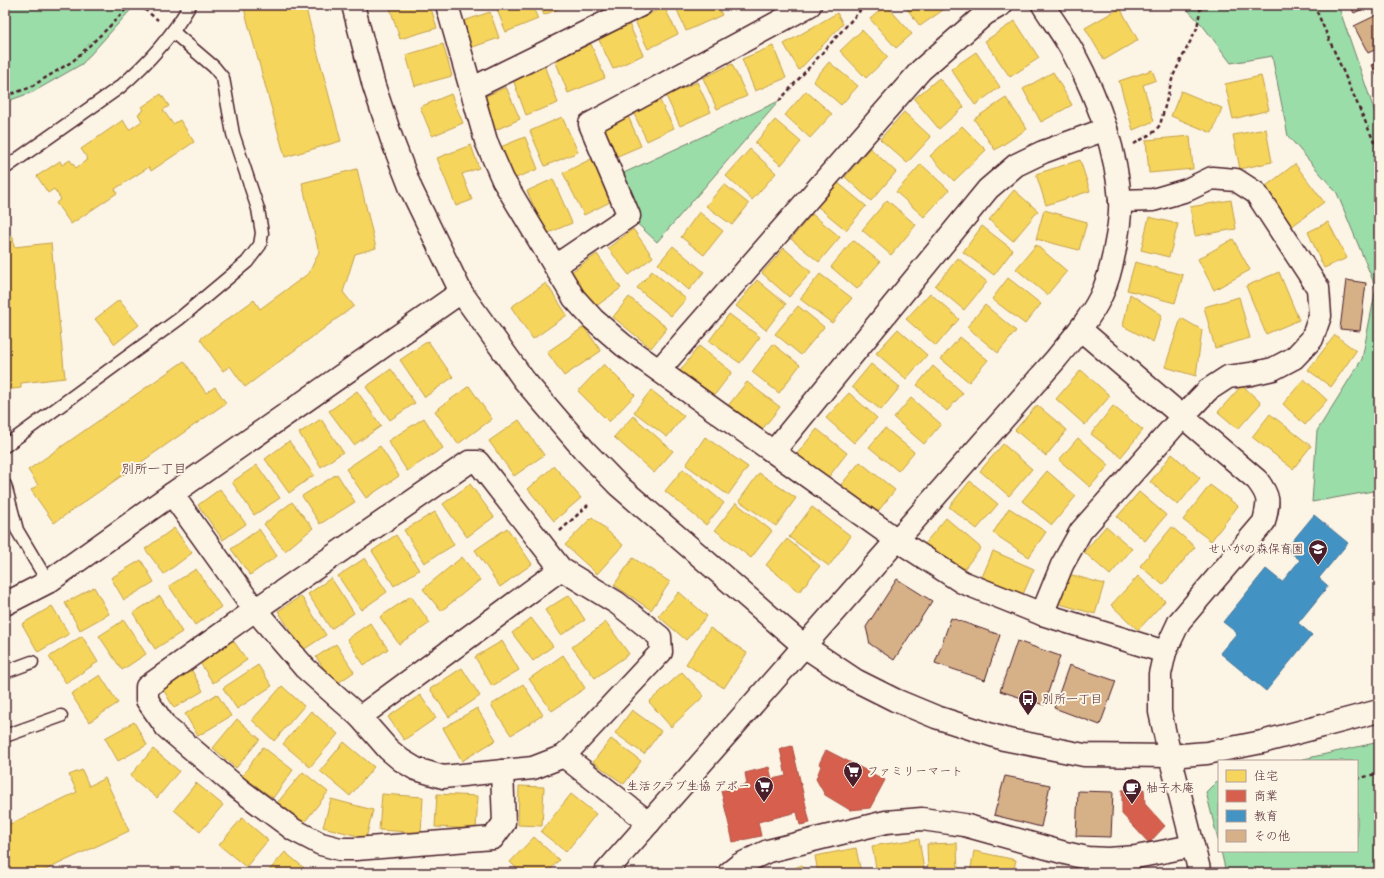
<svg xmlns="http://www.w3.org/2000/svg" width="1384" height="878" viewBox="0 0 1384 878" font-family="Mynerve,'Klee One',sans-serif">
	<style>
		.green { fill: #9bdda8; stroke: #727e6a }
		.homes { fill: #f6d55c; stroke: #c29e4d }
		.shops { fill: #d6604d; stroke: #ac4c43 }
		.schools { fill: #4393c3; stroke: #457095 }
		.building { fill: #d6b188; stroke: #4a1f2b }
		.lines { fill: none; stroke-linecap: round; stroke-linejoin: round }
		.lane-casing { stroke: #4a1f2b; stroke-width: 15 }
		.street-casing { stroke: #4a1f2b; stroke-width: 25 }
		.secondary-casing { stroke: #4a1f2b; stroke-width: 25 }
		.path { stroke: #4a1f2b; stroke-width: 2.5; stroke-dasharray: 4 3; stroke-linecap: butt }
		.lane { stroke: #fcf5e5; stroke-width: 12 }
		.street { stroke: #fcf5e5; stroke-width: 22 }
		.secondary { stroke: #fcf5e5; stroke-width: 22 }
		.labels { text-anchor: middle; stroke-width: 4; stroke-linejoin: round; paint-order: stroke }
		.poi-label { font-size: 12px; fill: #4a1f2b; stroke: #fcf5e5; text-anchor: start }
		.neighbourhood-label { font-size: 13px; fill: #4a1f2b; stroke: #fcf5e5 }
	</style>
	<rect width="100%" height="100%" fill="#fcf5e5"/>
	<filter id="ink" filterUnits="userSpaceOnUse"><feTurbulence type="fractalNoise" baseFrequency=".025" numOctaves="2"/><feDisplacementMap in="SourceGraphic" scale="8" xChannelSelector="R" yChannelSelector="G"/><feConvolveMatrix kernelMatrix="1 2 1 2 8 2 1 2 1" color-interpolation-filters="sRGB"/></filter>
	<g filter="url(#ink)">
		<g class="green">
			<polygon points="5,5 135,5 82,64 33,92 5,102"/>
			<polygon points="1183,5 1338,5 1379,124 1379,490 1312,502 1317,431 1362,359 1376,288 1337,193 1288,136 1272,56 1231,63 1203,26"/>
			<polygon points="779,101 657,242 629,216 613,178"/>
			<polygon points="1379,742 1379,873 1226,873 1221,851 1357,851 1357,761 1295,761"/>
			<polygon points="1219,779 1219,844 1206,792"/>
		</g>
		<g class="homes">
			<polygon points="243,5 305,5 341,141 285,157"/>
			<polygon points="398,5 430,5 437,28 400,39 390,8"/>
			<polygon points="495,5 532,5 538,19 506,32"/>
			<polygon points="539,5 567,5 544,15"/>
			<polygon points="675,5 717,5 722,15 686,31"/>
			<polygon points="730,5 745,5 733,11"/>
			<polygon points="886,5 912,34 896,48 870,19"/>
			<polygon points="904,5 948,5 949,6 920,26"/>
			<polygon points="664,7 678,34 648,49 635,21"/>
			<polygon points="1120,8 1138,40 1104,60 1085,28"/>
			<polygon points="490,12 499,38 464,50 455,24"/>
			<polygon points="837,13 843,24 799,70 784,44"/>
			<polygon points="1015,21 1039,58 1010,77 985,41"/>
			<polygon points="629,24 643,55 613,69 598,38"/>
			<polygon points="862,30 888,57 866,78 840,51"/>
			<polygon points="443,44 452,76 415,86 406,55"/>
			<polygon points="591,44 605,78 568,93 555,60"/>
			<polygon points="773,46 786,78 755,91 742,59"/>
			<polygon points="976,52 1000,87 975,105 951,69"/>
			<polygon points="829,62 858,86 841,105 813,81"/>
			<polygon points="732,64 747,96 717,109 703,78"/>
			<polygon points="544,65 558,103 526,115 512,77"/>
			<polygon points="1152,70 1156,80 1143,85 1154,121 1133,130 1119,81"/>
			<polygon points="1053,72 1072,105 1041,122 1023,89"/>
			<polygon points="1261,76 1269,110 1233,119 1225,84"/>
			<polygon points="939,78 964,107 939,129 914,99"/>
			<polygon points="697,82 711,112 680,126 666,96"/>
			<polygon points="506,87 520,119 489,133 475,101"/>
			<polygon points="806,91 832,114 810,138 785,115"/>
			<polygon points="1181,91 1222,108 1212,133 1171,116"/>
			<polygon points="161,94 169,106 163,110 173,124 180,120 194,142 151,171 149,167 115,189 117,193 71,224 56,203 61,199 54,189 48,193 37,176 60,161 62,165 70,160 76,168 88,159 81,149 123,120 129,130 142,121 138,114 144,110 142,107"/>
			<polygon points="451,94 463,123 432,136 420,107"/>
			<polygon points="1006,98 1027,129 995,150 974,119"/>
			<polygon points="659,99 674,128 647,141 633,112"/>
			<polygon points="904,112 931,137 907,163 880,139"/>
			<polygon points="628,116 641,146 613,158 600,128"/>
			<polygon points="562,117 578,152 545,166 530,131"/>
			<polygon points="775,120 801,142 781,165 755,143"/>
			<polygon points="962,126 986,150 954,181 930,156"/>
			<polygon points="1266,129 1272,162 1240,169 1233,135"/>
			<polygon points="1190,136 1193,169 1149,173 1146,140"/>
			<polygon points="525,137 538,169 511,180 498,148"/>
			<polygon points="471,145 479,168 462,174 472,200 456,206 437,158"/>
			<polygon points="870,148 896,172 871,201 845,177"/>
			<polygon points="750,149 776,173 752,200 726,176"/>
			<polygon points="595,157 616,199 584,215 563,173"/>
			<polygon points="1080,160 1090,191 1046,205 1036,174"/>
			<polygon points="921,164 949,190 924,217 896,192"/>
			<polygon points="1295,164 1324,202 1291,227 1262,189"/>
			<polygon points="357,169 376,248 355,254 343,292 354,306 245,387 230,366 223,371 200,339 254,300 260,309 309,273 319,252 302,183"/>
			<polygon points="553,179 572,223 546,234 527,191"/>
			<polygon points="837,182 866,206 846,230 817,206"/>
			<polygon points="724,184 749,204 732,225 706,206"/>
			<polygon points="1014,190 1038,211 1013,241 989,220"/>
			<polygon points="887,200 916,225 891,255 862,230"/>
			<polygon points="1231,200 1236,229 1195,236 1190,207"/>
			<polygon points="1044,210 1087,222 1079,250 1036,239"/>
			<polygon points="699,212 723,231 704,255 681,237"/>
			<polygon points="812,214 840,237 819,262 791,239"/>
			<polygon points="1149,217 1178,224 1169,257 1141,250"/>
			<polygon points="1328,222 1347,258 1324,268 1308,232"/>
			<polygon points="982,226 1013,250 994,275 963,252"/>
			<polygon points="633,229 653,257 629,275 608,248"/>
			<polygon points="13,237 14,247 51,243 65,378 21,383 21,388 5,390 5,238"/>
			<polygon points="1233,239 1250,270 1214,290 1198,259"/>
			<polygon points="853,240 880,262 857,289 831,267"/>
			<polygon points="1036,245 1067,271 1047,295 1016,269"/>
			<polygon points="673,246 704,272 689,290 658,264"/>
			<polygon points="784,248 811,272 789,297 762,273"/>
			<polygon points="597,254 621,288 595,307 571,272"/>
			<polygon points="958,258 987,282 964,310 935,286"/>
			<polygon points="1135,262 1183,275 1175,303 1127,290"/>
			<polygon points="652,271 686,299 671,316 637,288"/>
			<polygon points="1279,272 1299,320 1266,334 1246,286"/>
			<polygon points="820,274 852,298 832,323 800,299"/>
			<polygon points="1008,278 1041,304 1025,324 992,299"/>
			<polygon points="757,280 786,304 766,330 736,306"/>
			<polygon points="546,283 567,315 533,339 511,307"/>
			<polygon points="930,293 959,319 936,346 906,319"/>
			<polygon points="1130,294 1162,315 1153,342 1123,326"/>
			<polygon points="629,297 667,328 651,348 613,317"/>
			<polygon points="1239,297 1250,338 1215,348 1204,307"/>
			<polygon points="119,300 139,325 115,344 95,319"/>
			<polygon points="985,305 1016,331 998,353 967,327"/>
			<polygon points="798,306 824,327 801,355 775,334"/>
			<polygon points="729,314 760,337 740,363 709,341"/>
			<polygon points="1181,318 1202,330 1196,376 1165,367"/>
			<polygon points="584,327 601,351 564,376 547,352"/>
			<polygon points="898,329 927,355 906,379 876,353"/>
			<polygon points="1335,335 1356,351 1331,387 1308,370"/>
			<polygon points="960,337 988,360 969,382 941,359"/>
			<polygon points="428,341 453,377 425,397 400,360"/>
			<polygon points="773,344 800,365 779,393 752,372"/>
			<polygon points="699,346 732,372 713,397 680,371"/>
			<polygon points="184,361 206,393 215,387 226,403 54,523 31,490 38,485 28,470"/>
			<polygon points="604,364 635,395 609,422 578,391"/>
			<polygon points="871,364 900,387 881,410 852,387"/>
			<polygon points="933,366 963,393 947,411 917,385"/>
			<polygon points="391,369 415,403 390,420 366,387"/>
			<polygon points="1081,370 1110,396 1085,425 1056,399"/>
			<polygon points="1304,379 1327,400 1305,425 1283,404"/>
			<polygon points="747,382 780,407 760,432 727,407"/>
			<polygon points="1242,385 1261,403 1238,429 1218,412"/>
			<polygon points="469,386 492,419 458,444 435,411"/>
			<polygon points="651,390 684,416 667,437 634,412"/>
			<polygon points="357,391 381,426 354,445 329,411"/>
			<polygon points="849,393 877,418 854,443 826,418"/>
			<polygon points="911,398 941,424 924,444 894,418"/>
			<polygon points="1037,405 1067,430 1046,456 1015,430"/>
			<polygon points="1113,406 1143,430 1121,457 1091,434"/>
			<polygon points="1270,414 1311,446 1293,469 1252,437"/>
			<polygon points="633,416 673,451 654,473 614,437"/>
			<polygon points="424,418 443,448 407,471 388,441"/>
			<polygon points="321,419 343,452 321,467 299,433"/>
			<polygon points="519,420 544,455 514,476 489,441"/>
			<polygon points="885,428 914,452 898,471 869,447"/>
			<polygon points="817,429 847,453 827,479 796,455"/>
			<polygon points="705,437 748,467 728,495 686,465"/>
			<polygon points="1078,438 1109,465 1090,487 1059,460"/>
			<polygon points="289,441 314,475 289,493 265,459"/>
			<polygon points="1003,444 1032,469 1009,496 980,471"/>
			<polygon points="380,446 399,476 366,498 346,469"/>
			<polygon points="1172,454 1200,478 1178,505 1150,482"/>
			<polygon points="860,462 895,490 875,515 840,486"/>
			<polygon points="257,465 280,498 254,515 232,482"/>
			<polygon points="554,466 581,498 554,521 528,489"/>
			<polygon points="683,469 724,503 706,525 665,491"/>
			<polygon points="1047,471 1076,496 1052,525 1022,501"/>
			<polygon points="759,473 796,498 776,526 739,501"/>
			<polygon points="337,474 355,502 320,524 302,496"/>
			<polygon points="970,481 998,504 977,529 949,507"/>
			<polygon points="470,484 494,517 467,537 443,504"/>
			<polygon points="1210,485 1238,506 1211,541 1183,520"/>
			<polygon points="220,489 246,524 223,540 198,505"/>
			<polygon points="1139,492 1166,515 1145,541 1117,517"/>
			<polygon points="292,502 313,528 285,551 264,524"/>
			<polygon points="736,503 772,531 751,558 715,530"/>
			<polygon points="812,507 851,536 829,566 789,537"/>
			<polygon points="1009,508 1046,532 1029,557 993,533"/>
			<polygon points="435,512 454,545 424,563 404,530"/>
			<polygon points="592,517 623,545 597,574 565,545"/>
			<polygon points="946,518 981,548 960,574 924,544"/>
			<polygon points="1106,526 1132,549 1110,575 1084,552"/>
			<polygon points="1172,527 1195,547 1163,585 1140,566"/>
			<polygon points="174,528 192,553 164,574 145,549"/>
			<polygon points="507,528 532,564 500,587 475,550"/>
			<polygon points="259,529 277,556 250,575 231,549"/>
			<polygon points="396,535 419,570 394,586 372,551"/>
			<polygon points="787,539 820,566 799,592 766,565"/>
			<polygon points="993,551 1034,569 1021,599 980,582"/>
			<polygon points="462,557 480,580 441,611 423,589"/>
			<polygon points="365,558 387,592 361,610 338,576"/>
			<polygon points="633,558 670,582 651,610 614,585"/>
			<polygon points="141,560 154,582 124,600 111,578"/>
			<polygon points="196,569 221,607 195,625 169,586"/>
			<polygon points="1065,573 1104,584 1095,614 1056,603"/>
			<polygon points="1138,576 1165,601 1138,630 1111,605"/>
			<polygon points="331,578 354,613 331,629 308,594"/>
			<polygon points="94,587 109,614 80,630 65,603"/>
			<polygon points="679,592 707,616 686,640 658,616"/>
			<polygon points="569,595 585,620 561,635 545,610"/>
			<polygon points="160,596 182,632 155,649 133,613"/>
			<polygon points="301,596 326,635 303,650 278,611"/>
			<polygon points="411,596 430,623 399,644 380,617"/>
			<polygon points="52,606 69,634 38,652 22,624"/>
			<polygon points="531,618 553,646 533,661 512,633"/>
			<polygon points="124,620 146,654 122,670 99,636"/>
			<polygon points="606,622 629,654 595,678 572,647"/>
			<polygon points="370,623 388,649 364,665 347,639"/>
			<polygon points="710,628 747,653 724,688 686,664"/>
			<polygon points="82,636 98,662 66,683 49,657"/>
			<polygon points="232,639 247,660 213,683 199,661"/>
			<polygon points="502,641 519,670 492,686 475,657"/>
			<polygon points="336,644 354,672 335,685 316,657"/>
			<polygon points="563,655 585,688 552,711 529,679"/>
			<polygon points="258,665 272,686 237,709 223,688"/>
			<polygon points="190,667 203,691 174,708 160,684"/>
			<polygon points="462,668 480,696 449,717 430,689"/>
			<polygon points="682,672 704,696 671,727 649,702"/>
			<polygon points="100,675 118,703 89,722 71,694"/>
			<polygon points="523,684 543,715 511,735 491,705"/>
			<polygon points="282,686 304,706 274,741 252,720"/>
			<polygon points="217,694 231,716 198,736 185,714"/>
			<polygon points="420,695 436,718 404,740 388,717"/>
			<polygon points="477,708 496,740 462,761 443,728"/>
			<polygon points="632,710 661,731 644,754 615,733"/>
			<polygon points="311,711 338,734 310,767 283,744"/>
			<polygon points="237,719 260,739 236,768 213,748"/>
			<polygon points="134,722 147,745 118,761 105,738"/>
			<polygon points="611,739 641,761 624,784 593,762"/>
			<polygon points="344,742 374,767 350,796 320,771"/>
			<polygon points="263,747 293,770 273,798 242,776"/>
			<polygon points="153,749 179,771 157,798 130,776"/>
			<polygon points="82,770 89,786 105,778 129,831 39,873 5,873 5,812 10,824 77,792 69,775"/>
			<polygon points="303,772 328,792 303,824 277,803"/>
			<polygon points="196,783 223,805 200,832 174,810"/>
			<polygon points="519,786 544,787 542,826 518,825"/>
			<polygon points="382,794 423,797 421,833 379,830"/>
			<polygon points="437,794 478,796 476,829 435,827"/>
			<polygon points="571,794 596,814 566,852 541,832"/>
			<polygon points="331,799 373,810 366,838 323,827"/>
			<polygon points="242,818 268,840 246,867 219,845"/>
			<polygon points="534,837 559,860 547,873 521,873 510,862"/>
			<polygon points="919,839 924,870 908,873 877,873 872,846"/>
			<polygon points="957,843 958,873 928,873 927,844"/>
			<polygon points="856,848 861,873 818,873 815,856"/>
			<polygon points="974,851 1016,860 1013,873 970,873"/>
			<polygon points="285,852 310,873 267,873"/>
			<polygon points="802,865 805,873 782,873"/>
			<polygon points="510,869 511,873 485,873 485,872"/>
		</g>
		<g class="shops">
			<polygon points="792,746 810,823 800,825 797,812 758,822 761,836 733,842 721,791 747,784 745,773 769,767 772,779 786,776 780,749"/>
			<polygon points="826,750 885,780 870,808 850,810 825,795 816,779 821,766 819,764"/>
			<polygon points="1144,789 1145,804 1165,826 1149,843 1122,814 1122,790"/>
		</g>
		<polygon class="schools" points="1314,515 1348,543 1319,578 1328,586 1298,623 1312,635 1266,691 1220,653 1237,633 1223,622 1266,569 1282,582 1300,560 1286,549"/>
		<g class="building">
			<polygon points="1350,5 1371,5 1354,13"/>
			<polygon points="1379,14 1379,48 1368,53 1354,26"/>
			<polygon points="1379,62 1379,81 1372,65"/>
			<polygon points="1346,280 1366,283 1360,331 1340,329"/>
			<polygon points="897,579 932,601 894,660 870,644 866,627"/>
			<polygon points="951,618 1000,635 985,680 935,663"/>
			<polygon points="1017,641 1060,656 1044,705 1000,691"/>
			<polygon points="1069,665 1116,681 1100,725 1054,708"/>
			<polygon points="1005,776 1050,785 1041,827 994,815"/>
			<polygon points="1078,791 1113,792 1111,837 1076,836"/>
		</g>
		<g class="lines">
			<g class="lane-casing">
				<g id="lane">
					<path d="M5 168 120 87C148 63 172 36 190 5"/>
					<polyline points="5,446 179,319 247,262 260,245 262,233 258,209 233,134 223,78 214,67 173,32"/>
					<polyline points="5,485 17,530 48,582"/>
					<polyline points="5,672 32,662"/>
					<polyline points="5,736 61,716"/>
				</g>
			</g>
			<g class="street-casing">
				<g id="street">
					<polyline points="447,5 486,141 503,180 574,298 593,319 623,345 897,540 962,582 1042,614 1165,652"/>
					<polyline points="471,89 641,5"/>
					<polyline points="555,266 629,216 590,124 810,5"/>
					<path d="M1080 329 1257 480C1270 497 1269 501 1264 522L1179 622 1165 652 1160 674V712L1170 756"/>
					<polyline points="659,370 921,70 985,14 1001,5"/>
					<polyline points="774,451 988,189 1016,165 1043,152 1106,129"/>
					<polyline points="172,494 255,610 305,668 360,717 388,749 401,760 416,769 443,777 533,768 564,756 649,823"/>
					<polyline points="1042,614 1062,565 1081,531 1183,416 1208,390 1228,377 1251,374 1273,369 1294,358 1312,339 1320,316 1318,288 1256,193 1236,180 1212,178 1187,190 1153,200 1120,201"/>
					<path d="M804 646 1056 359C1072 339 1089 320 1100 298 1108 282 1112 265 1115 248 1118 233 1121 216 1120 200 1116 149 1098 99 1074 54 1065 37 1053 21 1043 5"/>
					<polyline points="360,717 561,569"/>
					<polyline points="502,771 504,823 493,838 356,849 340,849 321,844 294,830 239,789 166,727 147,700 147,687 255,610 469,462 478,462 561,569 617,603 660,637 661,652 564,756"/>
					<polyline points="729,873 739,865 768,851 886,822 922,819 964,825 1065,853 1087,858 1108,859 1136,857 1192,846"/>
				</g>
			</g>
			<g class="secondary-casing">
				<g id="secondary">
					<polyline points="353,5 374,86 392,140 411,189 461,292 524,380 585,451 619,486 804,646 855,680 895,700 936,717 1004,739 1084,755 1170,756 1207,753 1262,742 1379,711"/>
					<polyline points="5,604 48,582 172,494 461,292"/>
					<polyline points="1170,756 1200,873"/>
					<polyline points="605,873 804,646"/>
				</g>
			</g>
			<g class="path">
				<polyline points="139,5 158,20"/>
				<polyline points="1314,5 1379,153"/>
				<polyline points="5,6 7,5"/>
				<polyline points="5,96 29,88 73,61 107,29 130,5"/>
				<polyline points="779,101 865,5"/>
				<polyline points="1134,144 1154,132 1160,125 1173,76 1197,28 1201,5"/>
				<polyline points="560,531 588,505"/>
				<polyline points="1357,779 1379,773"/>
			</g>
			<use href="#lane" class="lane"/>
			<use href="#street" class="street"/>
			<use href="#secondary" class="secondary"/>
		</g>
	</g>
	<defs>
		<g id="school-pin" transform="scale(1)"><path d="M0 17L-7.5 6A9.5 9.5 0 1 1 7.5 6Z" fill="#4a1f2b" stroke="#fcf5e5"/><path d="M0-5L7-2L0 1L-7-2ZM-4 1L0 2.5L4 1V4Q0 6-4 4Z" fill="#fff"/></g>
		<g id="bus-pin" transform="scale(1)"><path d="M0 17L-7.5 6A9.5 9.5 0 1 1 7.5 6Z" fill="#4a1f2b" stroke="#fcf5e5"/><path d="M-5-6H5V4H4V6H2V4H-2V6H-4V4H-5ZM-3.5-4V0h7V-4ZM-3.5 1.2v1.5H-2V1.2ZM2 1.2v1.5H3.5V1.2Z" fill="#fff"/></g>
		<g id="supermarket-pin" transform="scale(1)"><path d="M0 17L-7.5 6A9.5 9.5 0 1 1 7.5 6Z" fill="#4a1f2b" stroke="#fcf5e5"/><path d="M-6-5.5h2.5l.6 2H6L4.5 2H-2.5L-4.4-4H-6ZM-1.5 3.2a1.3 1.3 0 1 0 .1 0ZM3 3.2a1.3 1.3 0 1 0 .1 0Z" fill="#fff"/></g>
		<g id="cafe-pin" transform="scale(1)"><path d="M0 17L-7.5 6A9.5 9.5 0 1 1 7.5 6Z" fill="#4a1f2b" stroke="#fcf5e5"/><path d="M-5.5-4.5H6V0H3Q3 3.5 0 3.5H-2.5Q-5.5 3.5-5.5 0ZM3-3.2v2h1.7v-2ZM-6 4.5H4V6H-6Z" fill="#fff"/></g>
	</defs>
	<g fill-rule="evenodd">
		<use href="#school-pin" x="1318" y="549"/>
		<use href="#bus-pin" x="1028" y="699"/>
		<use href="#supermarket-pin" x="853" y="771"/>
		<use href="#supermarket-pin" x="764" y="786"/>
		<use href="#cafe-pin" x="1132" y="788"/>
	</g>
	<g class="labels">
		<g class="poi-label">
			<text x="1304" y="553" text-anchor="end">せいがの森保育園</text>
			<text x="1042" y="703">別所一丁目</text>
			<text x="867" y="775">ファミリーマート</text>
			<text x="750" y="790" text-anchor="end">生活クラブ生協 デポー</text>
			<text x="1146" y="792">柚子木庵</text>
		</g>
		<g class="neighbourhood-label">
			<text x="154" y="473">別所一丁目</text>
		</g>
	</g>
	<rect width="1384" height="878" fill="none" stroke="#fcf5e5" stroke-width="20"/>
	<rect x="10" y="10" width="1364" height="858" fill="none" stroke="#4a1f2b" stroke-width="1.5" filter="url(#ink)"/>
	<rect x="1218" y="760" width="140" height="92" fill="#fcf5e5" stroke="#b59f9b"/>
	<rect x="1226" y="770" width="20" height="12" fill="#f6d55c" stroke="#b59f9b"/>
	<text x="1254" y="780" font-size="12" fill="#4a1f2b">住宅</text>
	<rect x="1226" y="790" width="20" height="12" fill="#d6604d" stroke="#b59f9b"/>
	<text x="1254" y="800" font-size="12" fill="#4a1f2b">商業</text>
	<rect x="1226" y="810" width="20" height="12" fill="#4393c3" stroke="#b59f9b"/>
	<text x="1254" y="820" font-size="12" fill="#4a1f2b">教育</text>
	<rect x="1226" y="830" width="20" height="12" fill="#d6b188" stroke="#b59f9b"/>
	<text x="1254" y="840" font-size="12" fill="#4a1f2b">その他</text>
</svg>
